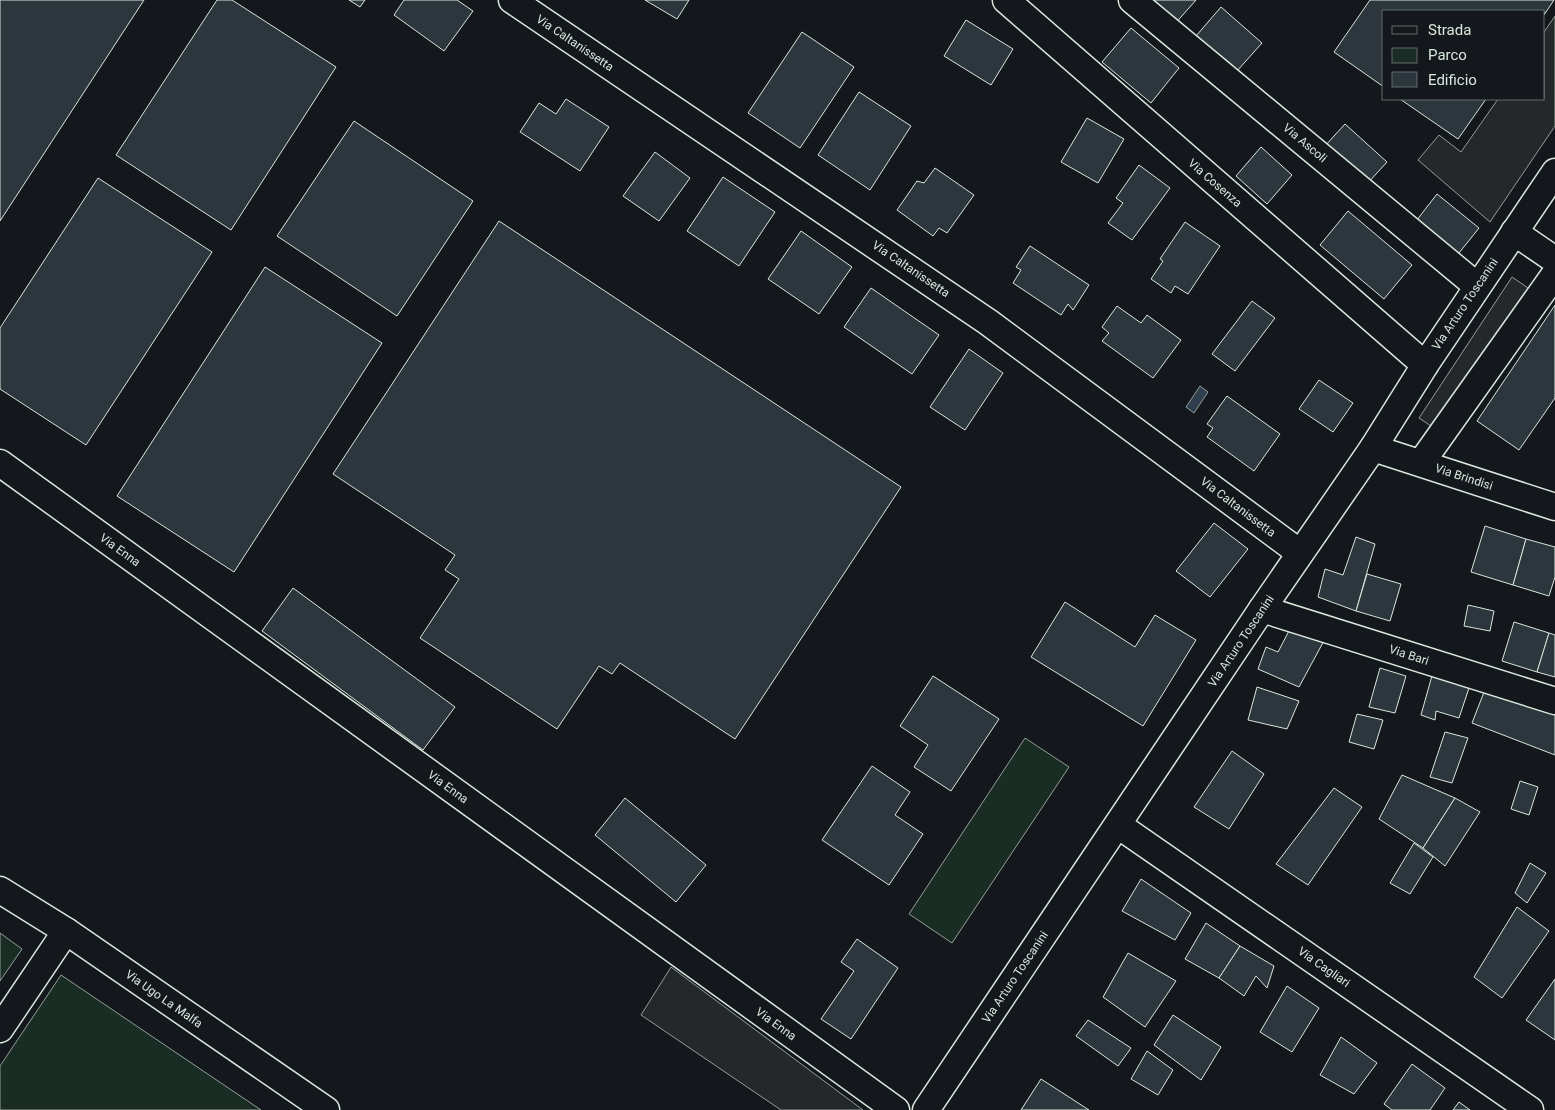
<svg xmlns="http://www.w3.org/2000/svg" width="1555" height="1110" viewBox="0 0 1555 1110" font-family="Roboto,sans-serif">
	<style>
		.green { fill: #1a2d24; stroke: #939e99 }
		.parking { fill: #24282b; stroke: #939e99 }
		.water { fill: #2f3f4d; stroke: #939e99 }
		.building { fill: #2c363c; stroke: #d8e6dc }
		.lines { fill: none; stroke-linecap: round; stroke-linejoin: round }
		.minor-casing { stroke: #d8e6dc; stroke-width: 29 }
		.minor { stroke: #14181c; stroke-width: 26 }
		.labels { text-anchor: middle; stroke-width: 4; stroke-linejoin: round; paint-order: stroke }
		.street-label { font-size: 12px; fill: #d8e6dc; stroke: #14181c }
	</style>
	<rect width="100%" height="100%" fill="#14181c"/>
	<g class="green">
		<polygon points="1025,738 1069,767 952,943 909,914"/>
		<polygon points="0,933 22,949 0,981"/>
		<polygon points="61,975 261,1110 0,1110 0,1066"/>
	</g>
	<g class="parking">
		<polygon points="1555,16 1555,126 1490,222 1418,160 1439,135 1461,152 1498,99 1544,99 1544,32"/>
		<polygon points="1512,277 1528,288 1434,428 1419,418"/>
		<polygon points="671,967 863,1110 781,1110 641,1015"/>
	</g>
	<polygon class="water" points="1200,386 1208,392 1194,413 1186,407"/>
	<g class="building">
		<polygon points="0,0 144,0 0,221"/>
		<polygon points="217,0 232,0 336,67 231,230 116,155"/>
		<polygon points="349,0 365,0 360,7"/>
		<polygon points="404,0 457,0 473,11 444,51 394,15"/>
		<polygon points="645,0 689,0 677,19"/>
		<polygon points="1147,0 1196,0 1174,25"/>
		<polygon points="1370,0 1554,0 1544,15 1544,11 1384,11 1384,87 1334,52"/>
		<polygon points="1221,7 1262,43 1237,71 1196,36"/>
		<polygon points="966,20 1013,49 991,85 944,56"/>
		<polygon points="1131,28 1179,68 1151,103 1102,62"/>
		<polygon points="802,32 854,67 800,148 748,113"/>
		<polygon points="859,92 911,126 870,190 818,155"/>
		<polygon points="566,99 609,127 580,171 520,132 539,103 556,114"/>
		<polygon points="1400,99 1486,99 1458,139"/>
		<polygon points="1087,118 1124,139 1098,183 1061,162"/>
		<polygon points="354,121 473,201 397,316 277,236"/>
		<polygon points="1345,124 1387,162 1366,185 1324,147"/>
		<polygon points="1261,147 1292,175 1267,204 1236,176"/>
		<polygon points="655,152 690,178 659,221 623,196"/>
		<polygon points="1139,165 1170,188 1132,240 1108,223 1123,203 1116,198"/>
		<polygon points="935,168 974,195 947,233 939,228 933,236 897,210 917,181 924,183"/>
		<polygon points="723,177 775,212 739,266 687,231"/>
		<polygon points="98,178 212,252 86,445 0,389 0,328"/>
		<polygon points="1437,194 1479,228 1455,258 1413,225"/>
		<polygon points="1348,211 1412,265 1384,299 1320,245"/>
		<polygon points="499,221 901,487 735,739 620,663 612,674 599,666 557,729 420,638 459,579 445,570 455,555 333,474"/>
		<polygon points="1185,222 1220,246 1188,294 1175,286 1171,293 1151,279 1163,261 1160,259"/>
		<polygon points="801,231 852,267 819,314 768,279"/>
		<polygon points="1030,246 1089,285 1073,310 1068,304 1061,315 1013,283 1021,270 1016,267"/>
		<polygon points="265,267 382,343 234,572 117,496"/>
		<polygon points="871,288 939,335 912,374 844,327"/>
		<polygon points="1252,301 1275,318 1235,371 1212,354"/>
		<polygon points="1555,305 1555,398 1519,450 1477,421"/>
		<polygon points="1117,306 1141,323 1147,315 1181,340 1153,378 1102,341 1109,333 1102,327"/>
		<polygon points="969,349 1003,373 965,430 930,407"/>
		<polygon points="1319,380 1353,403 1333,432 1299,409"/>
		<polygon points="1227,396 1280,434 1254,471 1207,437 1213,428 1207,424"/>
		<polygon points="1214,523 1248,549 1210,597 1176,571"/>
		<polygon points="1485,526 1526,539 1513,585 1471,572"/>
		<polygon points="1356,537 1375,544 1356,611 1318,597 1325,569 1343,575"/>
		<polygon points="1526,539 1555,547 1555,577 1549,596 1513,585"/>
		<polygon points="1367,574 1401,584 1390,621 1356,611"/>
		<polygon points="293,588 455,707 423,750 262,631"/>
		<polygon points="1065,602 1135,647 1155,615 1196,640 1143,726 1031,657"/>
		<polygon points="1468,605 1494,611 1490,631 1464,626"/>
		<polygon points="1514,622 1549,633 1537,672 1502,661"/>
		<polygon points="1292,625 1326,637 1299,687 1258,669 1266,647 1278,652"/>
		<polygon points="1549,633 1555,635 1555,677 1537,672"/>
		<polygon points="1380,668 1406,676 1395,713 1369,707"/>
		<polygon points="1433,672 1471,682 1459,718 1436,711 1435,720 1421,715"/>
		<polygon points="933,676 999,719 951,791 914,767 928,745 900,726"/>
		<polygon points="1257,687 1299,701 1287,729 1248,720"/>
		<polygon points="1486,687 1555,710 1555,755 1472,723"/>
		<polygon points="1357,714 1383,720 1374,749 1349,742"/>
		<polygon points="1445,732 1468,738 1452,783 1430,777"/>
		<polygon points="1232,751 1264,774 1229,829 1194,807"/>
		<polygon points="872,766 910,792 895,815 923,834 889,885 822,840"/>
		<polygon points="1402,775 1455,798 1423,848 1379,819"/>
		<polygon points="1520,781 1538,787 1529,815 1511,809"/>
		<polygon points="1334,788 1362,807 1308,885 1276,864"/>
		<polygon points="625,798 706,865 676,902 595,835"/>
		<polygon points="1455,798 1480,812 1445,866 1423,848"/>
		<polygon points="1414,843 1433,857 1410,894 1390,883"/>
		<polygon points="1530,863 1546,873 1527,903 1515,893"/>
		<polygon points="1141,879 1191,913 1175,940 1122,911"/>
		<polygon points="1517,907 1549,931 1502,998 1474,977"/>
		<polygon points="1206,923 1240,946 1219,978 1185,959"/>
		<polygon points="857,939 898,968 851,1039 821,1019 854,971 841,962"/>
		<polygon points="1240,946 1274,966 1267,988 1256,976 1244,996 1219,978"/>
		<polygon points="1128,953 1176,981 1145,1027 1103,997"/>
		<polygon points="1555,979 1555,1040 1526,1020"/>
		<polygon points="1287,986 1319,1008 1292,1052 1260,1032"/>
		<polygon points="1173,1015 1221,1047 1201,1080 1154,1045"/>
		<polygon points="1088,1020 1131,1048 1118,1066 1076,1036"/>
		<polygon points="1341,1037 1377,1063 1354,1094 1320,1075"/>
		<polygon points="1147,1051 1173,1070 1158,1095 1131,1079"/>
		<polygon points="1412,1064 1445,1088 1430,1110 1392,1110 1384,1104"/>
		<polygon points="1041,1079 1089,1110 1021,1110"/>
		<polygon points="1459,1102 1470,1110 1453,1110"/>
	</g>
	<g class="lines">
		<g class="minor-casing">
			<g id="minor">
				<polyline points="512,0 988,322 1300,553"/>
				<polyline points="1006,0 1425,365"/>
				<polyline points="1132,0 1477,286"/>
				<polyline points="1514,232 1555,260"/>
				<polyline points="1373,448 1555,507"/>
				<polyline points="0,463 896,1110"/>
				<polyline points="1421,463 1555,274"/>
				<polyline points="1262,609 1555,701"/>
				<polyline points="1118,825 1530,1110"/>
				<polyline points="0,890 66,931 326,1110"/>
				<polyline points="0,1029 66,931"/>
				<polyline points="926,1110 1262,609 1373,448 1425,365 1555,172"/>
			</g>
		</g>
		<use href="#minor" class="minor"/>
	</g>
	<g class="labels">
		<g class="street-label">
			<text transform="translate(575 43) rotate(34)" y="4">Via Caltanissetta</text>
			<text transform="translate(1305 143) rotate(40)" y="4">Via Ascoli</text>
			<text transform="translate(1215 183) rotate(41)" y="4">Via Cosenza</text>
			<text transform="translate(911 269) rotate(34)" y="4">Via Caltanissetta</text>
			<text transform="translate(1465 304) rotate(-56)" y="4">Via Arturo Toscanini</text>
			<text transform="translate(1464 477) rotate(18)" y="4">Via Brindisi</text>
			<text transform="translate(1238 507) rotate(37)" y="4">Via Caltanissetta</text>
			<text transform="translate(120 550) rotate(36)" y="4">Via Enna</text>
			<text transform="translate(1241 641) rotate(-56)" y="4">Via Arturo Toscanini</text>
			<text transform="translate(1409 655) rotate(18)" y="4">Via Bari</text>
			<text transform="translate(448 787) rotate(36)" y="4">Via Enna</text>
			<text transform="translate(1324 967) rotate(35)" y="4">Via Cagliari</text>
			<text transform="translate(1015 977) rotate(-56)" y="4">Via Arturo Toscanini</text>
			<text transform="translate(164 999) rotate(35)" y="4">Via Ugo La Malfa</text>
			<text transform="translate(776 1024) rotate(36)" y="4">Via Enna</text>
		</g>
	</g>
	<rect x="1382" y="10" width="162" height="90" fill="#14181c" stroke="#626a69"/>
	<rect x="1392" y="26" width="25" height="8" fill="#14181c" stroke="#626a69"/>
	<text x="1428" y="35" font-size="15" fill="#d8e6dc">Strada</text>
	<rect x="1392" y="48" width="25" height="15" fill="#1a2d24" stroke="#626a69"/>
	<text x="1428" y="60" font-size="15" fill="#d8e6dc">Parco</text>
	<rect x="1392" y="72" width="25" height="15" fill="#2c363c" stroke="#626a69"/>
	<text x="1428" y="85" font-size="15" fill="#d8e6dc">Edificio</text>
</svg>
